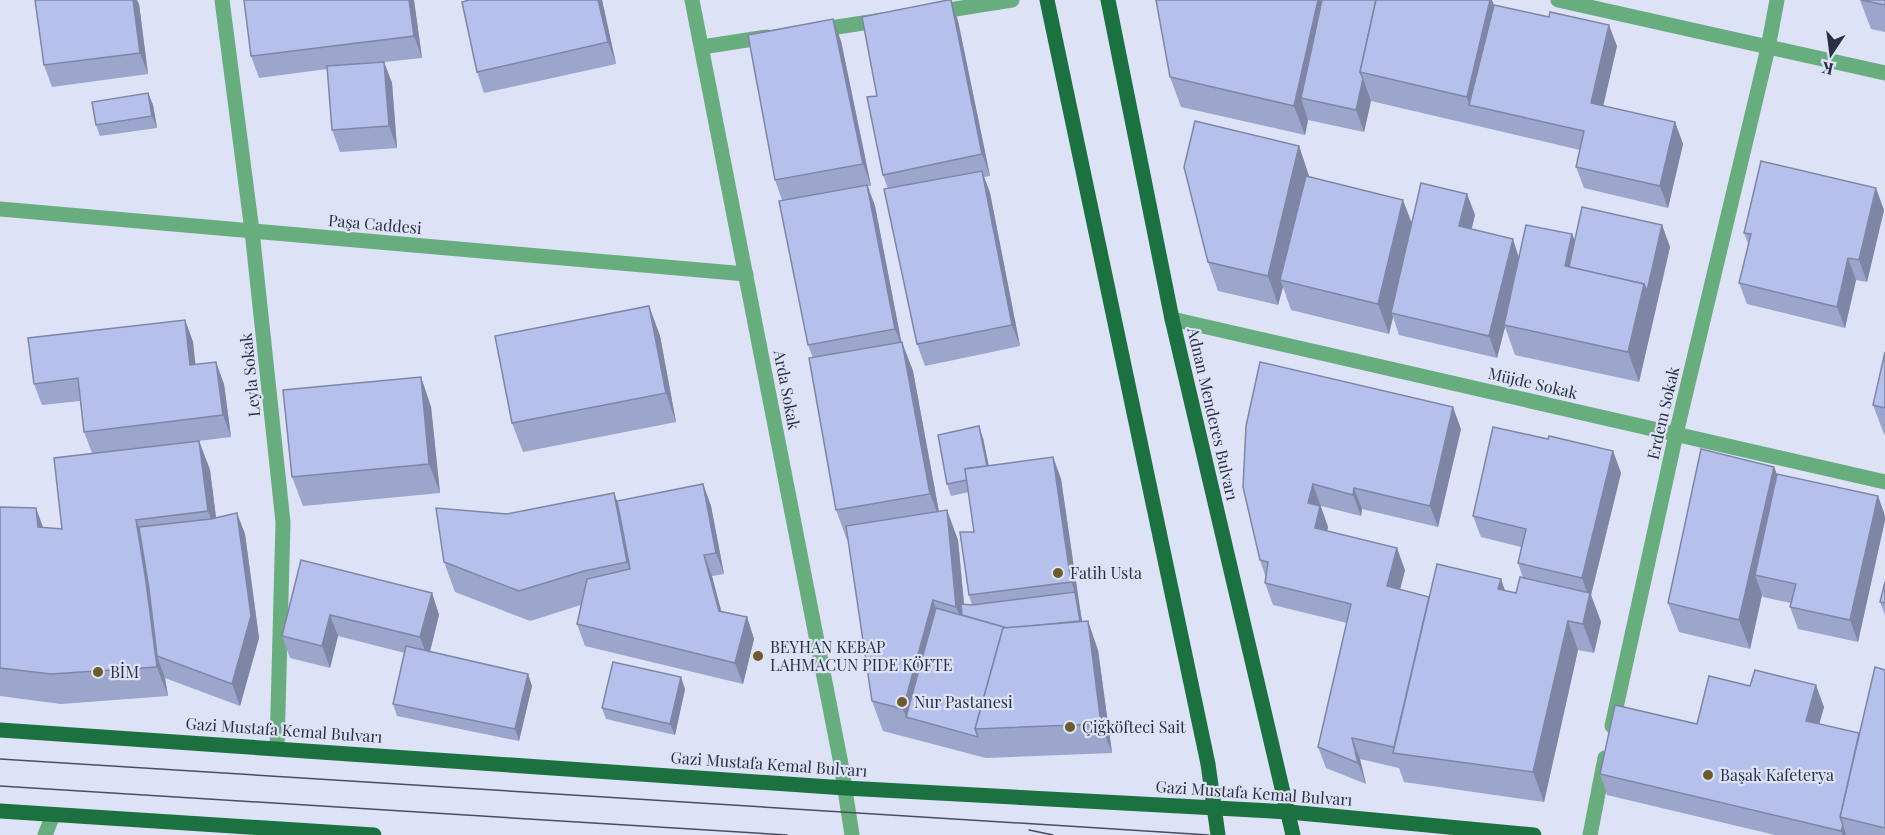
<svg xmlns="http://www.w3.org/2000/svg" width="1885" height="835" viewBox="0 0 1885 835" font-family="'Playfair Display',serif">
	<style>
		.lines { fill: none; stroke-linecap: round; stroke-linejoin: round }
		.minor { stroke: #68ad7e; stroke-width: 15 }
		.major { stroke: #1b7140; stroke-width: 15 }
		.tram { stroke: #484d61; stroke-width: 1.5 }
		.wall { fill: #9ca5cb }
		.shaded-wall { fill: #7f86a5 }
		.building { fill: #b5c0ec; stroke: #7f86a5; stroke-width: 1.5 }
		.poi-dot { fill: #6b5c29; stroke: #dde2f6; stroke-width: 2 }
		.labels { text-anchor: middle; stroke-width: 4.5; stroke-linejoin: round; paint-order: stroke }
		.street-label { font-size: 16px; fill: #2a2f42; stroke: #dde2f6 }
		.poi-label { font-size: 16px; fill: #2a2f42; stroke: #dde2f6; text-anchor: start }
	</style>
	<rect width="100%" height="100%" fill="#dde2f6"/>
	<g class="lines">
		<g class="minor">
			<polyline points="222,0 252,231 283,522 277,748"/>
			<polyline points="692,0 841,764 852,835"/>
			<polyline points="1558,0 1885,73"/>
			<polyline points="936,12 1012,0"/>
			<polyline points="817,30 883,20"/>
			<polyline points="702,47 767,37"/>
			<polyline points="0,209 746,274"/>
			<polyline points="1172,319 1885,482"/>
			<polyline points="1612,726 1676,434 1768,48 1777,0"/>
			<polyline points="45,835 53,815"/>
			<polyline points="1590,835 1605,758"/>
		</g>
		<g class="major">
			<polyline points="1047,0 1208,764 1218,835"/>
			<polyline points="1108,0 1172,319 1293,835"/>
			<polyline points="0,730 845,788 1289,812 1534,835"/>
			<polyline points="0,811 374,835"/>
		</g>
		<g class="tram">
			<polyline points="0,759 1209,835"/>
			<polyline points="0,786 787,835"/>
			<polyline points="1029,830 1053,835"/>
		</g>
	</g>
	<g class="wall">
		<polygon points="469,0 602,0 616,64 484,93 477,72"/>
		<polygon points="951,0 958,21 990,176 984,177 990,193 1020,346 925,366 917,344 888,189 883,175 877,96"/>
		<polygon points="1860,0 1885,0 1885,32 1871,29"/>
		<polygon points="414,1 422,58 384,62 392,83 397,148 340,152 332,130 327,69 259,78 251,56"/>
		<polygon points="139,4 148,74 52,87 44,65"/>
		<polygon points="1494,5 1617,46 1603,106 1675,122 1683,144 1668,208 1584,188 1576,167 1580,150 1371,101 1364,132 1308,120 1305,135 1181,107 1170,77"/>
		<polygon points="841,41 871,186 868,186 875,206 901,342 913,371 939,512 958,540 964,604 972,605 969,595 974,532 969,492 951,496 947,484 983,438 989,466 1053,457 1061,479 1082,621 1098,650 1112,753 986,758 883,731 872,701 848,540 847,540 836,510 813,358 808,345 782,200 775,180"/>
		<polygon points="148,93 153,105 157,128 100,136 96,125"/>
		<polygon points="1299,146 1309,176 1309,177 1412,223 1467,194 1475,215 1471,229 1519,256 1572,234 1575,241 1662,225 1670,247 1639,382 1515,355 1505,327 1497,358 1399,335 1393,317 1389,334 1291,310 1283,287 1278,305 1218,291 1208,262"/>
		<polygon points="1884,210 1867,282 1856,280 1845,328 1747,304 1739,283 1749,246 1744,233"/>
		<polygon points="649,306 660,336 676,422 523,452 512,423"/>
		<polygon points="185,320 193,342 195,364 224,384 231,437 149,447 199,441 210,470 216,518 245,534 259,638 240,706 165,678 168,696 61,704 0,696 0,507 44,528 62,529 92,453 84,432 80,401 42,405 34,384"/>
		<polygon points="1885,352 1885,435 1884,434 1873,405"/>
		<polygon points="421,377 431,407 440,493 303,506 292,477"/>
		<polygon points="1461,429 1438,527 1362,509 1361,516 1321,506 1321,507 1328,527 1327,531 1405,570 1400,590 1429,597 1501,579 1505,591 1516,593 1523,578 1518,563 1521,547 1481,537 1473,516 1548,439 1613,451 1621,473 1591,595 1601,622 1594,653 1578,650 1544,802 1404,782 1399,768 1360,759 1366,784 1326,768 1318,747 1347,623 1273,605 1265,583 1266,578 1260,560 1243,487"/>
		<polygon points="1774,467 1777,474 1878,496 1885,516 1885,520 1858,642 1798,629 1790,607 1791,603 1763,597 1762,595 1750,649 1679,632 1668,603"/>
		<polygon points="703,484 711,506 724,574 712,576 721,611 747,617 754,639 743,684 585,646 577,624 581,605 530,621 455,592 444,562 507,514 614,493 617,501"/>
		<polygon points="301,560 432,593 439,615 430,652 532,686 519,741 397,716 393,704 405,653 338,636 330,668 290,658 282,636"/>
		<polygon points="1885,582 1885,615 1880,602"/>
		<polygon points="1885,670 1885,835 1775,835 1607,795 1600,774 1697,724 1824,707 1819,724 1859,733"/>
		<polygon points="685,689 675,735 606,719 602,708"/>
	</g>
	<g class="shaded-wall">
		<polygon points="133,0 137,0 139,4 148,74 140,53"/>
		<polygon points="409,0 414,0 422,58 414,36"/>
		<polygon points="598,0 602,0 616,64 608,42"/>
		<polygon points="951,0 958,21 990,176 982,154"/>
		<polygon points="1318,0 1335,0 1301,98 1308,120 1305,135 1294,106"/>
		<polygon points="1490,0 1492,0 1502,26 1469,105 1467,97"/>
		<polygon points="833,19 841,41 871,186 863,164"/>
		<polygon points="1609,25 1617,46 1599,124 1591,103"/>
		<polygon points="384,62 392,83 397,148 389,126"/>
		<polygon points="1363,79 1371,101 1364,132 1356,110"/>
		<polygon points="148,93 153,105 157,128 152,116"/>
		<polygon points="1675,122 1683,144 1668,208 1660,186"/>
		<polygon points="1299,146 1309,176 1284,281 1280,280 1283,287 1278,305 1268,276"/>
		<polygon points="982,171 990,193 1020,346 1012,325"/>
		<polygon points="867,185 875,206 903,350 895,329"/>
		<polygon points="1876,188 1884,210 1867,282 1859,260"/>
		<polygon points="1467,194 1475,215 1467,248 1459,226"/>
		<polygon points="1403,200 1414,229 1391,313 1393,317 1389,334 1378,304"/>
		<polygon points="1662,225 1670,247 1639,382 1628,352 1644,284"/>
		<polygon points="1572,234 1583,263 1580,277 1565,266"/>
		<polygon points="1513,239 1520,261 1504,325 1505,327 1497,358 1489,336"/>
		<polygon points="1848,258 1856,280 1845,328 1837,307"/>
		<polygon points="649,306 660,336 676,422 666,393"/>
		<polygon points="185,320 193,342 198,387 190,365"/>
		<polygon points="902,342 913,371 941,523 930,494"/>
		<polygon points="216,362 224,384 231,437 223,415"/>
		<polygon points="421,377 431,407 440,493 429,464"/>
		<polygon points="1453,407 1461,429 1438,527 1430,506"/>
		<polygon points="979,426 983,438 993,488 989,477"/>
		<polygon points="199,441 210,470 219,541 208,511"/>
		<polygon points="1613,451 1621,473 1591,595 1601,622 1594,653 1583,624 1589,598 1582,578"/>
		<polygon points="1053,457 1061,479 1079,603 1087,651 1083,639 1075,592 1071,582"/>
		<polygon points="1774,467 1785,496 1755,575 1762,595 1750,649 1739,620"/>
		<polygon points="703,484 711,506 724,574 716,553"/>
		<polygon points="1313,484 1328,527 1323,550 1315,528 1308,503"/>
		<polygon points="1354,488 1362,509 1361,516 1353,495"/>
		<polygon points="614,493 625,523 638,591 627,562"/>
		<polygon points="1878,496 1885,516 1885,520 1858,642 1850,620"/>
		<polygon points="36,508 47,538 38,527"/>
		<polygon points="947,510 958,540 966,625 963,624 956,607"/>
		<polygon points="237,513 245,534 259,638 240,706 232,684"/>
		<polygon points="136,520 147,549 157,656 165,678 168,696 157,667"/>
		<polygon points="1397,548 1405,570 1395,608 1387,586"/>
		<polygon points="704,555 712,576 727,633 719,611"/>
		<polygon points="1501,579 1511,609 1498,589"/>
		<polygon points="432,593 439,615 428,659 420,637"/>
		<polygon points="933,600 943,630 906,717 903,709"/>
		<polygon points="330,615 338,636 330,668 322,646"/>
		<polygon points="747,617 754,639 743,684 735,663"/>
		<polygon points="1088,621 1098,650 1112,753 1101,724"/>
		<polygon points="1568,621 1578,650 1544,802 1533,772"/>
		<polygon points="528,674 532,686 519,741 515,729"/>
		<polygon points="681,677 685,689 675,735 670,724"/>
		<polygon points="1816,685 1824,707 1814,743 1806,721"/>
		<polygon points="1352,738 1360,759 1366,784 1358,763"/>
		<polygon points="1843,825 1846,835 1843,835 1841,831"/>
	</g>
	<g class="building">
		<polygon points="35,0 133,0 140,53 44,65"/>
		<polygon points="244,0 409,0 414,36 251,56"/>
		<polygon points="469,0 598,0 608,42 477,72 462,2"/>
		<polygon points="948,0 951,0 982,154 883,175 867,97 877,96 862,17"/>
		<polygon points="1156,0 1318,0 1294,106 1170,77"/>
		<polygon points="1322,0 1376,0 1360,72 1363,79 1356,110 1301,98"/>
		<polygon points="1376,0 1490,0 1467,97 1360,72"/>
		<polygon points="1861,0 1885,0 1885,5"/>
		<polygon points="1494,5 1549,17 1550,12 1609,25 1591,103 1675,122 1660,186 1576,167 1584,131 1469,105"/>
		<polygon points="833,19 863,164 775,180 748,35"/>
		<polygon points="384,62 389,126 332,130 327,66"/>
		<polygon points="148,93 152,116 96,125 92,102"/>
		<polygon points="1195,121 1299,146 1268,276 1208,262 1184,167"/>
		<polygon points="1761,161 1876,188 1859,260 1848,258 1837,307 1739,283 1751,234 1744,233"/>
		<polygon points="982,171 1012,325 917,344 884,189"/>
		<polygon points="1306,176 1403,200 1378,304 1280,280"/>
		<polygon points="1421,183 1467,194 1459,226 1513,239 1489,336 1391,313"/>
		<polygon points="867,185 895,329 808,345 779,201"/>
		<polygon points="1582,207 1662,225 1647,291 1644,284 1569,267"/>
		<polygon points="1526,225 1572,234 1565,266 1644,284 1628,352 1504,325"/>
		<polygon points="649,306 666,393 512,423 495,336"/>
		<polygon points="185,320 190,365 216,362 223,415 84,432 78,378 34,384 28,338"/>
		<polygon points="902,342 930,494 836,510 809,358"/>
		<polygon points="1885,352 1885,408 1873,405"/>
		<polygon points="1260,362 1453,407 1430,506 1354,488 1353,495 1313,484 1308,503 1320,506 1315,528 1397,548 1387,586 1429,597 1394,747 1352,738 1358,763 1318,747 1351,604 1265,583 1268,562 1260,560 1243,487 1246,426"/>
		<polygon points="421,377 429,464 292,477 283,390"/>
		<polygon points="979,426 987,466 965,469 967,480 947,484 938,435"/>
		<polygon points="1493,427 1548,439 1549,436 1613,451 1582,578 1518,563 1526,529 1473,516"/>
		<polygon points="199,441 208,511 136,520 146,582 157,667 51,674 0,668 0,507 36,508 38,527 62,529 54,458"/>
		<polygon points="1701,449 1774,467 1739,620 1668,603"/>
		<polygon points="1053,457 1071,582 969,595 960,532 974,532 965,469"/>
		<polygon points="1777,474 1878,496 1850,620 1790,607 1796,584 1755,575"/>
		<polygon points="703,484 716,553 704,555 719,611 747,617 735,663 577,624 587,579 630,569 617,501"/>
		<polygon points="614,493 627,562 584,571 519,591 444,562 436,508 507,514"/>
		<polygon points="947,510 956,607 933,600 903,709 872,701 846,526"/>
		<polygon points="237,513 251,616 232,684 157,656 149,589 139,527 211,519"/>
		<polygon points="301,560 432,593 420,637 330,615 322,646 282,636"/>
		<polygon points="1437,564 1501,579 1498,589 1516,593 1520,577 1590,593 1583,624 1568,621 1533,772 1393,753"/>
		<polygon points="1885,582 1885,603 1880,602"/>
		<polygon points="1075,592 1080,621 1007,628 962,615 961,604 972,605"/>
		<polygon points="936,608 1007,628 1003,628 975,729 978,737 906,717"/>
		<polygon points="1088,621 1101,724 975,729 1003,628"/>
		<polygon points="406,646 528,674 515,729 393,704"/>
		<polygon points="613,662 681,677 670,724 602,708"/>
		<polygon points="1875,667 1885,670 1885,828 1840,817"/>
		<polygon points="1755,670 1816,685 1806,721 1859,733 1840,817 1843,825 1841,831 1600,774 1615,705 1697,724 1709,676 1750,686"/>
	</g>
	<g class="poi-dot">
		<circle cx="1058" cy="573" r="6"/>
		<circle cx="758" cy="656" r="6"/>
		<circle cx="98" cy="672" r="6"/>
		<circle cx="902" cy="702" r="6"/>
		<circle cx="1070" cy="727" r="6"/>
		<circle cx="1708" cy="775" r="6"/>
	</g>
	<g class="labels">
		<g class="street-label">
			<text transform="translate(375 224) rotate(5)" y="6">Paşa Caddesi</text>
			<text transform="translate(250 375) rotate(-96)" y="6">Leyla Sokak</text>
			<text transform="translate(1533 383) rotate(13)" y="6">Müjde Sokak</text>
			<text transform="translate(787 390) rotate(79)" y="6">Arda Sokak</text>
			<text transform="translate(1663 413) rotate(-77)" y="6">Erdem Sokak</text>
			<text transform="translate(1213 414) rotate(77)" y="6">Adnan Menderes Bulvarı</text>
			<text transform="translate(284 730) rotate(4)" y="6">Gazi Mustafa Kemal Bulvarı</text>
			<text transform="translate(769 764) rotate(4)" y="6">Gazi Mustafa Kemal Bulvarı</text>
			<text transform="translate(1254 793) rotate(4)" y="6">Gazi Mustafa Kemal Bulvarı</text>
		</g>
		<g class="poi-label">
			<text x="1070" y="579">Fatih Usta</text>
			<text x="770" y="653">BEYHAN KEBAP<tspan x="770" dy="18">LAHMACUN PIDE KÖFTE</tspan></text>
			<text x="110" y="678">BİM</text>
			<text x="914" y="708">Nur Pastanesi</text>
			<text x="1082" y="733">Çiğköfteci Sait</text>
			<text x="1720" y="781">Başak Kafeterya</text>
		</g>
	</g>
	<g transform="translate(1831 54) rotate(193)" stroke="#dde2f6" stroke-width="4.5" paint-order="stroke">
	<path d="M0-4.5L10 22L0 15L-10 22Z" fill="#2a2f42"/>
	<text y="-9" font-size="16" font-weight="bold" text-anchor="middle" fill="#2a2f42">K</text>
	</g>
</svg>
